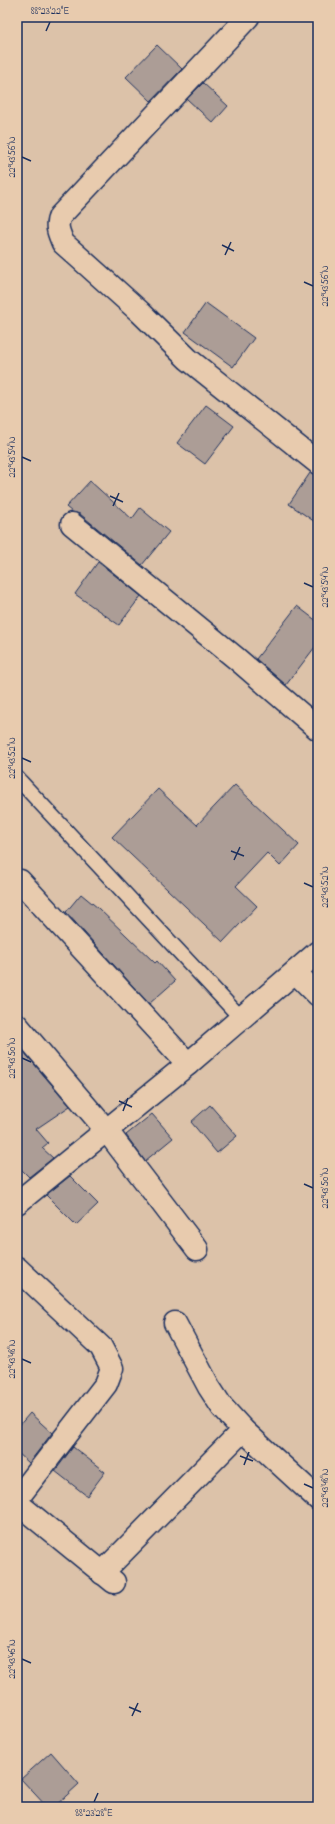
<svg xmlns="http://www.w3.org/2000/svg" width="335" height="1824" viewBox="0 0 335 1824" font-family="'Indie Flower',sans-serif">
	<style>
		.building { fill: #ac9d96; stroke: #1b2f5e }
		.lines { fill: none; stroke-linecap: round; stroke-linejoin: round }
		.lane-casing { stroke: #1b2f5e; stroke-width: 17 }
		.street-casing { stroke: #1b2f5e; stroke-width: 25 }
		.secondary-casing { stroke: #1b2f5e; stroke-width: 25 }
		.lane { stroke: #e8cbae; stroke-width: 14 }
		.street { stroke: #e8cbae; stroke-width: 22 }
		.secondary { stroke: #e8cbae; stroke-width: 22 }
		.ticks { fill: none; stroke: #1b2f5e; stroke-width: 1.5 }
		.neatline { fill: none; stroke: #1b2f5e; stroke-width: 1.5 }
		.ticks-label { font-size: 10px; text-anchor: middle; fill: #1b2f5e }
	</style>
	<rect width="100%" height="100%" fill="#dcc2a9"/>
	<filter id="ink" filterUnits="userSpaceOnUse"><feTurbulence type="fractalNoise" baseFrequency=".025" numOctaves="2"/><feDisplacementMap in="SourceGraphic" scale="8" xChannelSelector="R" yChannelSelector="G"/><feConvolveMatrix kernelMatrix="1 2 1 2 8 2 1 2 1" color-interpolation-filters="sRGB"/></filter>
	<g filter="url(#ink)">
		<g class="building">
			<polygon points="157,45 182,69 151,101 126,77"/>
			<polygon points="203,83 228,106 213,123 187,99"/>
			<polygon points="206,303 254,338 233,367 185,332"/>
			<polygon points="206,405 234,426 205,464 177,443"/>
			<polygon points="310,473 318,475 318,524 289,504"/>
			<polygon points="90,481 132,519 140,508 169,532 142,565 80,514 72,512 66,507"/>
			<polygon points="98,562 141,596 119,625 75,594"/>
			<polygon points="297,606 318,622 318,643 286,685 256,659"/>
			<polygon points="235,785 299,845 280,866 267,853 236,886 257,906 223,942 112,837 158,789 197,825"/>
			<polygon points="81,894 98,908 155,963 157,961 175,981 149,1004 66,912"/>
			<polygon points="17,1044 70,1106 36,1129 48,1143 42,1148 53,1158 29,1177 19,1167 17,1169"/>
			<polygon points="210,1105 237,1136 217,1153 191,1122"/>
			<polygon points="152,1114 173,1138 145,1161 126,1135"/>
			<polygon points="70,1176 98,1204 76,1225 46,1195"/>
			<polygon points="30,1413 52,1433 29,1463 17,1452 17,1428"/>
			<polygon points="73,1447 105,1472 87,1496 55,1471"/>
			<polygon points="51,1752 79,1784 54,1807 47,1807 21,1779"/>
		</g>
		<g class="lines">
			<g class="lane-casing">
				<polyline id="lane" points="17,778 241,1018"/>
			</g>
			<g class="street-casing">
				<g id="street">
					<path d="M248 17 60 216C55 226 59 233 63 243L140 312 188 359 318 463"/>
					<polyline points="72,524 237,659 318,729"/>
					<polyline points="20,881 188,1064"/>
					<polyline points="295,972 318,995"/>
					<polyline points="17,1025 107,1131 197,1249"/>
					<polyline points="17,1268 101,1347 112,1368 106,1384 17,1499"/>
					<polyline points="175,1323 209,1387 222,1407 243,1430 318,1499"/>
					<polyline points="17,1503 114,1582"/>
					<polyline points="102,1573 243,1430"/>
				</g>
			</g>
			<g class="secondary-casing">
				<polyline id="secondary" points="17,1203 188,1064 318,952"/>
			</g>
			<use href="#lane" class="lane"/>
			<use href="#street" class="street"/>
			<use href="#secondary" class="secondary"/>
		</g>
	</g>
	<path class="ticks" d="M46 31 50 22M22 157 31 161M222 245 234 251M225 255 231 242M304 282 313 286M22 457 31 461M110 496 123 502M113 506 119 493M304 583 313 587M22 758 31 762M231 851 244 856M234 860 240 847M304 883 313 887M22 1058 31 1062M119 1101 132 1107M123 1111 128 1098M304 1184 313 1188M22 1359 31 1363M240 1456 253 1461M244 1465 249 1452M304 1484 313 1488M22 1659 31 1663M129 1707 141 1712M132 1716 138 1703M94 1802 98 1793"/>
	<rect width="335" height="1824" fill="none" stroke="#e8cbae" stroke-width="44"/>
	<rect x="22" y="22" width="291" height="1780" class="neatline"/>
	<g class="ticks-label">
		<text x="50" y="14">88°23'22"E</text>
		<text transform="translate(11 157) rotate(-90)" y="4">22°43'56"N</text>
		<text transform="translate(324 286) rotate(-90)" y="4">22°43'56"N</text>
		<text transform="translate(11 457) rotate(-90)" y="4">22°43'54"N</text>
		<text transform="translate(324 587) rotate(-90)" y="4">22°43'54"N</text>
		<text transform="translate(11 758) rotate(-90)" y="4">22°43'52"N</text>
		<text transform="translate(324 887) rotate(-90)" y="4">22°43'52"N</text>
		<text transform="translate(11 1058) rotate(-90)" y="4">22°43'50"N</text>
		<text transform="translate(324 1188) rotate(-90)" y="4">22°43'50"N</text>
		<text transform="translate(11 1359) rotate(-90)" y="4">22°43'48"N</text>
		<text transform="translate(324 1488) rotate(-90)" y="4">22°43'48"N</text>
		<text transform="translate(11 1659) rotate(-90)" y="4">22°43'46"N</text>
		<text x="94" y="1816">88°23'28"E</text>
	</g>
</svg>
